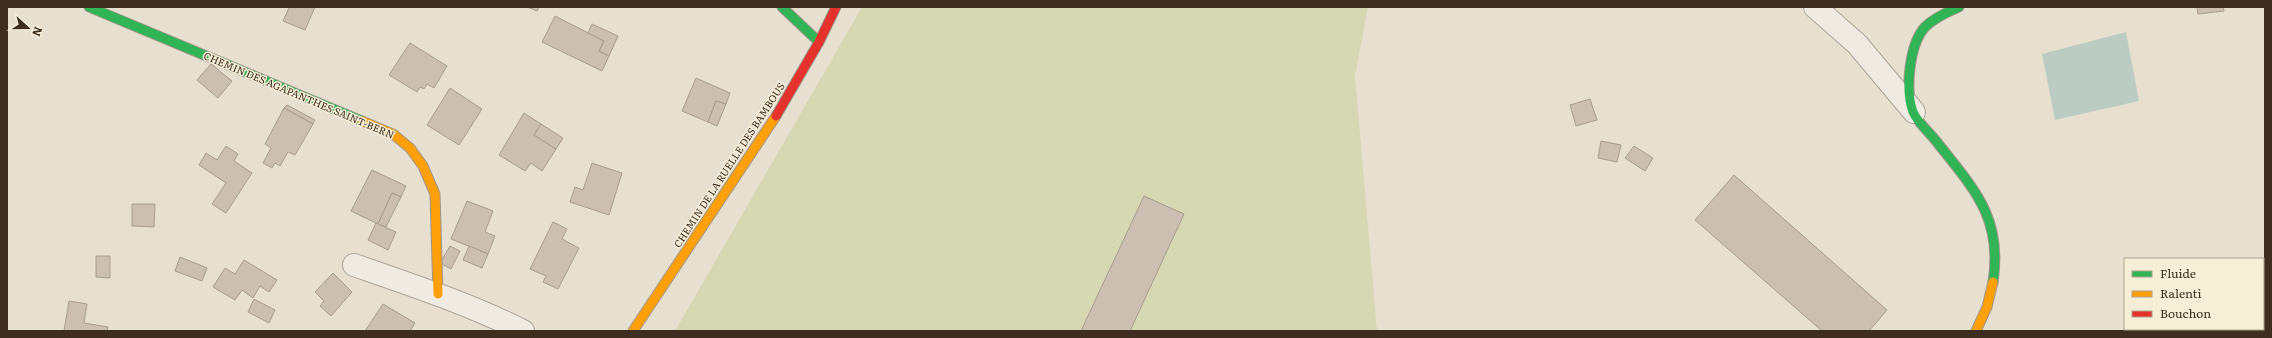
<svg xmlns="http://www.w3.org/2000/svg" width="2272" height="338" viewBox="0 0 2272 338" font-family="Literata,serif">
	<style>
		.green { fill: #d6d7b3 }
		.water { fill: #bcccc2 }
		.building { fill: #cbbfb2; stroke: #a89c90 }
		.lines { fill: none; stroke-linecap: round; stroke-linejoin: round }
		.street-casing { stroke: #ada599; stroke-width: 24 }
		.fast-casing { stroke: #9c958a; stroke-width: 11 }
		.slow-casing { stroke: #9c958a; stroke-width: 11 }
		.jam-casing { stroke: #9c958a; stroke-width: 11 }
		.street { stroke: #efebe3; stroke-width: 22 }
		.fast { stroke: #30b455; stroke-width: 9 }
		.slow { stroke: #ff9f0a; stroke-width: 9 }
		.jam { stroke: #e5322d; stroke-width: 9 }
		.labels { text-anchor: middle; stroke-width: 3; stroke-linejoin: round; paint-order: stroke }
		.street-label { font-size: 10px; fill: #3d2e20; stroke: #f7eed8 }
	</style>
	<rect width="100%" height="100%" fill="#e7e0d1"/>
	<polygon class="green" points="862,7 1368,7 1355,76 1377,331 675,331"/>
	<polygon class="water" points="2126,32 2139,101 2055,120 2042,54"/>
	<g class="building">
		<polygon points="288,7 315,7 305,30 283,21 289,8"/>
		<polygon points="527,7 539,7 537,11"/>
		<polygon points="2197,7 2223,7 2224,11 2198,14"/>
		<polygon points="555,16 604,41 599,51 609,56 602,71 542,42"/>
		<polygon points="592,24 618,36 609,56 599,51 604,41 588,33"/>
		<polygon points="410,43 447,66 434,88 427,84 424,89 420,87 417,92 389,75"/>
		<polygon points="211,64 232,81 218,98 197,80"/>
		<polygon points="696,78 730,93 726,104 716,101 708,122 682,111"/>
		<polygon points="450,88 482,109 459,145 427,125"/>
		<polygon points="1590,99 1597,120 1576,126 1570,105"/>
		<polygon points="716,101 726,104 717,126 708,122"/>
		<polygon points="287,105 315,120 313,124 284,108"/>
		<polygon points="284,108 313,124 295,155 288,152 280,166 275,163 272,168 263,163 271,148 265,144"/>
		<polygon points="524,113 541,124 534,135 556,149 542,171 531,163 525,171 499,155"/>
		<polygon points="541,124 563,138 556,149 534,135"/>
		<polygon points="1601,141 1621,145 1617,162 1598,158"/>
		<polygon points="226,146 238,154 234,161 252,173 226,213 212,204 226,183 199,165 206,153 217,160"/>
		<polygon points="1634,146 1653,158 1645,171 1625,158"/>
		<polygon points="592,163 622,173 609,215 570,202 575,187 583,190"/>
		<polygon points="372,170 406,186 401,197 392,193 378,224 351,211"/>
		<polygon points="1734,175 1887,310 1869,331 1822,331 1695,220"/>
		<polygon points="392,193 401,197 386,227 378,224"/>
		<polygon points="1144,196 1184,214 1130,331 1081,331"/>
		<polygon points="467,201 493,211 485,232 495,236 488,254 451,239"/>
		<polygon points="132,204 155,204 154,227 132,226"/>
		<polygon points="553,222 567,229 562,239 579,248 558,289 543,282 546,276 530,269"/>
		<polygon points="376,223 396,232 388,250 368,240"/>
		<polygon points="450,246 460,251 451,269 440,263"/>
		<polygon points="469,246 488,254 482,268 463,260"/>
		<polygon points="96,256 110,256 110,278 96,277"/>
		<polygon points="180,257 207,268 202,281 175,271"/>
		<polygon points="244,260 277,280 269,292 260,286 253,298 242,290 235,300 213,287 225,268 235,274"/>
		<polygon points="333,273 352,292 331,316 320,306 324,301 315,292"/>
		<polygon points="254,299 275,310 269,323 248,312"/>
		<polygon points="69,301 87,304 84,323 108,327 107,331 64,331"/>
		<polygon points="383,304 415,323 410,331 365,331"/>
	</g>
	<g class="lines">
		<g class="street-casing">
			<g id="street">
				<polyline points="1815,7 1857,44 1914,112"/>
				<path d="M354 265C412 285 469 304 523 331"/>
			</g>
		</g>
		<g class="fast-casing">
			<g id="fast">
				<polyline points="89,7 362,121"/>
				<polyline points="782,7 819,42"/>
				<path d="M1959 7C1947 12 1934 18 1925 27 1909 45 1905 90 1913 112 1918 123 1929 132 1936 141 1973 188 2003 217 1993 282"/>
			</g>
		</g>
		<g class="slow-casing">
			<g id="slow">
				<polyline points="362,121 393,134 410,148 423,166 435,194 438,294"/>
				<polyline points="633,331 776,116"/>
				<polyline points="1976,331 1987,307 1993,282"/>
			</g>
		</g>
		<g class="jam-casing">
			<polyline id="jam" points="776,116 819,42 836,7"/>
		</g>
		<use href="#street" class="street"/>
		<use href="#fast" class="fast"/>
		<use href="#slow" class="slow"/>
		<use href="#jam" class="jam"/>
	</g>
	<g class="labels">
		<g class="street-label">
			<text transform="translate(299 95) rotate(23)" y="4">CHEMIN DES AGAPANTHES SAINT-BERN</text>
			<text transform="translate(729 165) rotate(-57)" y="4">CHEMIN DE LA RUELLE DES BAMBOUS</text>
		</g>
	</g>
	<rect width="2272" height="338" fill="none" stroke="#3d2e20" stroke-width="16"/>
	<rect x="2124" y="258" width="140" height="72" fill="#f7eed8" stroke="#ada18e"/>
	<rect x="2132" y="271" width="20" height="6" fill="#30b455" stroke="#ada18e"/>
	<text x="2160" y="278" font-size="12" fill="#3d2e20">Fluide</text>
	<rect x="2132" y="291" width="20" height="6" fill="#ff9f0a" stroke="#ada18e"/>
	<text x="2160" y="298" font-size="12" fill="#3d2e20">Ralenti</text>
	<rect x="2132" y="311" width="20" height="6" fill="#e5322d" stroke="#ada18e"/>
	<text x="2160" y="318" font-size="12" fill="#3d2e20">Bouchon</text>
	<g transform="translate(28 28) rotate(111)" stroke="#f7eed8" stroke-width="3" paint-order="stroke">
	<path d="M0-3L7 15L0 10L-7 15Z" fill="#3d2e20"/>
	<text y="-6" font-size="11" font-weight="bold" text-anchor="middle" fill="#3d2e20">N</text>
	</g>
</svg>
